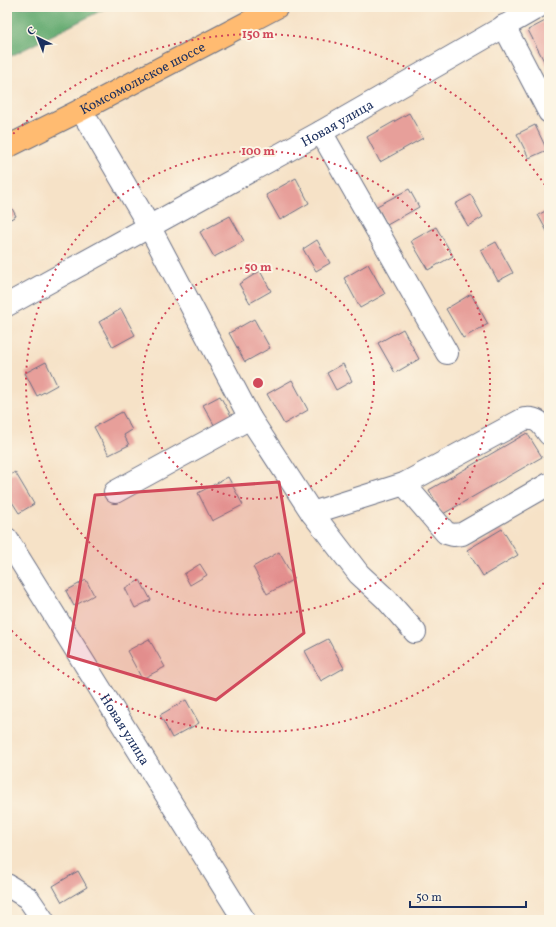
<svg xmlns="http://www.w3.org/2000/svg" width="556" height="927" viewBox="0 0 556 927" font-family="Vollkorn,serif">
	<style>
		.forest { fill: #66ac72; stroke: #406e68 }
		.building { fill: #e79f9a }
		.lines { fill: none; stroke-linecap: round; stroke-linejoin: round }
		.minor-casing { stroke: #686e83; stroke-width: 24 }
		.highway-casing { stroke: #686e83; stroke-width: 24 }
		.minor { stroke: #fff; stroke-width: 22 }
		.highway { stroke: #ffbb71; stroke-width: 22 }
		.marked { fill: #d1495b; fill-opacity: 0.2; stroke: #d1495b; stroke-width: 3; stroke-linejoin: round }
		.ring { fill: none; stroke: #d1495b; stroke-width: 2; stroke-dasharray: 2 4 }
		.labels { text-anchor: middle; stroke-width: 4; stroke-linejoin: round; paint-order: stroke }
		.street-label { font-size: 14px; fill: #1b2f5e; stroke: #fcf5e5 }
		.centre { fill: #d1495b; stroke: #fcf5e5; stroke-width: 2 }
		.ring-label { font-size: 12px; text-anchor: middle; font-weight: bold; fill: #d1495b; stroke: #fcf5e5; stroke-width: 4; stroke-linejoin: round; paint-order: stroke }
	</style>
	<rect width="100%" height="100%" fill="#fcf5e5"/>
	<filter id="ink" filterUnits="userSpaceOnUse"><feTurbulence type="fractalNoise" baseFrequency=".025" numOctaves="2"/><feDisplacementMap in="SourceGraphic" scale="8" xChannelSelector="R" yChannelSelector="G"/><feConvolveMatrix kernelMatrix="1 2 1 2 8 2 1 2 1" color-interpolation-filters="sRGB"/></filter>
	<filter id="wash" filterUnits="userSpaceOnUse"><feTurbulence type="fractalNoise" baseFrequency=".012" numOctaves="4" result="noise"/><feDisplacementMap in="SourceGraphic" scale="16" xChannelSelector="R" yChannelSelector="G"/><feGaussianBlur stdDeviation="0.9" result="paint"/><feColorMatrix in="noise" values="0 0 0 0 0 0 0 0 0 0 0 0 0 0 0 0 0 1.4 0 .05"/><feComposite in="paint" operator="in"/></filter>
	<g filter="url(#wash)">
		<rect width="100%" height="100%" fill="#f6e2c7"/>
		<polygon class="forest" points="7,7 108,7 7,58"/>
		<g id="blocks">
			<g class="building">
				<polygon points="549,19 549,63 546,65 528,30"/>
				<polygon points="409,113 423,138 380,162 367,137"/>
				<polygon points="535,125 547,150 529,158 517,134"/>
				<polygon points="296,178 309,203 280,220 266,195"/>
				<polygon points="409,189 419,207 387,225 377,206"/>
				<polygon points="471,195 483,217 468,226 455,204"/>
				<polygon points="7,199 16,216 7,221"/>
				<polygon points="549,209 549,235 538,215"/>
				<polygon points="230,216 244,241 214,257 200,232"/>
				<polygon points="436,227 453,256 428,270 411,241"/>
				<polygon points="317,240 330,263 316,271 303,249"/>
				<polygon points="496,242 513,273 498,281 481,250"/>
				<polygon points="368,264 385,294 360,308 344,278"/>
				<polygon points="260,271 271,291 250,303 239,284"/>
				<polygon points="471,294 488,324 463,338 446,309"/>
				<polygon points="121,309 135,335 113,347 99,322"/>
				<polygon points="254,319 270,348 245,362 229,333"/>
				<polygon points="403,329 419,359 395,373 378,343"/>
				<polygon points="46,362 57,385 37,396 25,373"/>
				<polygon points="343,364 352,381 336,390 327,373"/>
				<polygon points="292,380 308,410 284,424 267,394"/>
				<polygon points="220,396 234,421 217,430 203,405"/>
				<polygon points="122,412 132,430 124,435 129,445 109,455 94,427"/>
				<polygon points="527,433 542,457 443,514 429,490"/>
				<polygon points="15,472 34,504 19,513 7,494 7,477"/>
				<polygon points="228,477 243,505 212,521 198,493"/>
				<polygon points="502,529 518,555 483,576 467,550"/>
				<polygon points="279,552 294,579 267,594 253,567"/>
				<polygon points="200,564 207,575 190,585 184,574"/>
				<polygon points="86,580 94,595 74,606 66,591"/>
				<polygon points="140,580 151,600 135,608 125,588"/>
				<polygon points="149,639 165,667 142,679 127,651"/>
				<polygon points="328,639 344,668 321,681 305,651"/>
				<polygon points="186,700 199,723 172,738 160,715"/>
				<polygon points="78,871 87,887 62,902 53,886"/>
			</g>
		</g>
	</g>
	<g filter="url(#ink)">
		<use href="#blocks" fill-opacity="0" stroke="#686e83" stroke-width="1"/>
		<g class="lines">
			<g class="minor-casing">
				<g id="minor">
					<polyline points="504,26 549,112"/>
					<polyline points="81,110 149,226 250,418 312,513 359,574 386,599 415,632"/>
					<polyline points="321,132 447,353"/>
					<path id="s1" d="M7 305 321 132 538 7"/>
					<polyline points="404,484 446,533 453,535 462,534 549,484"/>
					<polyline points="115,492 250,418"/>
					<path d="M312 513 404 484 524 419C537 417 541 423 549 434"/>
					<path id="s2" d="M7 539 244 920"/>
					<polyline points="7,885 28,898 43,920"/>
				</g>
			</g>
			<g class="highway-casing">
				<g id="highway">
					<path id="s3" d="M7 147 81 110 277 7"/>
				</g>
			</g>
			<use href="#minor" class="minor"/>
			<use href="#highway" class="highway"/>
		</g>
	</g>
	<path class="marked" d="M279 482 304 633 216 700 68 656 95 495Z"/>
	<g class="ring">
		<circle cx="258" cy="383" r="116"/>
		<circle cx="258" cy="383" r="232"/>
		<path d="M547 578A349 349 0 0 1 9 628M9 138A349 349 0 0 1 547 188"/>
	</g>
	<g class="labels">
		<g class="street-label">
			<text dy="5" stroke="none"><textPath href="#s3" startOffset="152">Комсомольское шоссе</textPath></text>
			<text dy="5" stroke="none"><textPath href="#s1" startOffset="377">Новая улица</textPath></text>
			<text dy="5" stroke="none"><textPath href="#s2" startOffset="224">Новая улица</textPath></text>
		</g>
	</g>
	<circle cx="258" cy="383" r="6" class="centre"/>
	<g class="ring-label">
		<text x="258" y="38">150 m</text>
		<text x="258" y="155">100 m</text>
		<text x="258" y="271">50 m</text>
	</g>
	<rect width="556" height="927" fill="none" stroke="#fcf5e5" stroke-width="24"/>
	<g transform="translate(38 38) rotate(317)" stroke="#fcf5e5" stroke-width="3" paint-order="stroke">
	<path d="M0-3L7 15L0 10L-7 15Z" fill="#1b2f5e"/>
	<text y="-6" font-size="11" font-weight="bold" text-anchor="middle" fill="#1b2f5e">С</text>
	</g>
	<path d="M410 901v6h116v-6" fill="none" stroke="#1b2f5e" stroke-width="2"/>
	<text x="416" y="901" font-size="12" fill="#1b2f5e" stroke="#fcf5e5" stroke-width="3" paint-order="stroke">50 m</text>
</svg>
